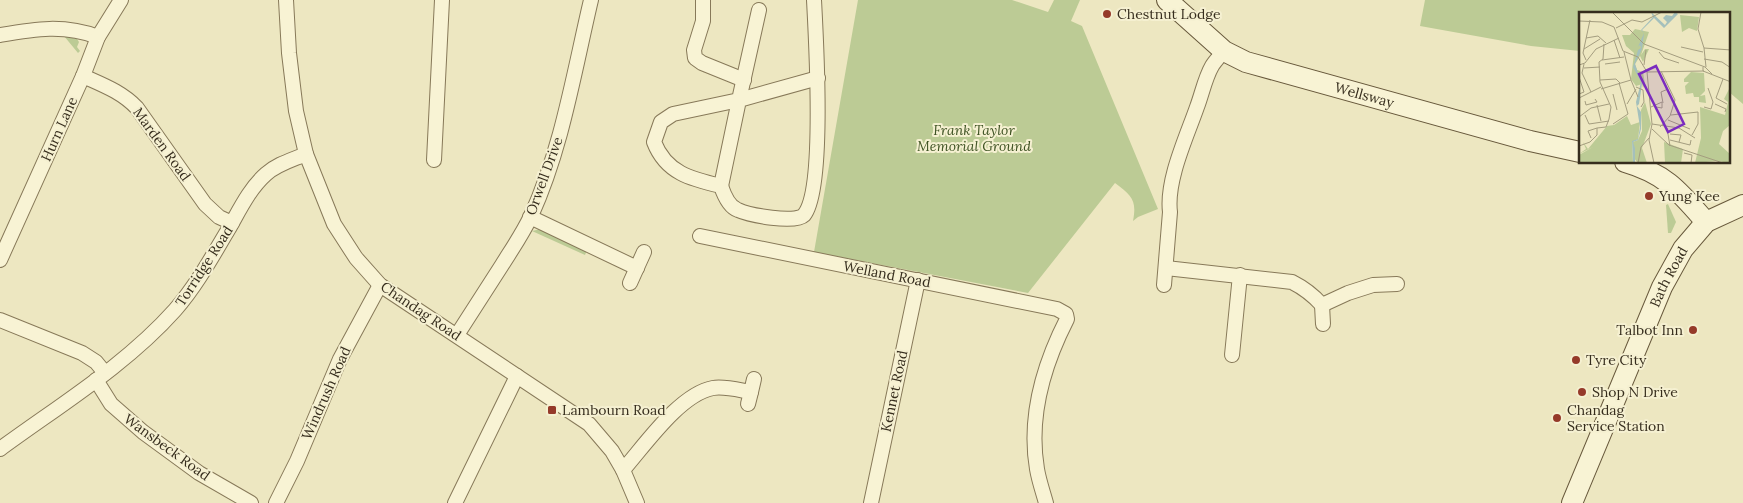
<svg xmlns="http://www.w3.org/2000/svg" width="1743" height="503" viewBox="0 0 1743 503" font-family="Lora,serif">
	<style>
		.green { fill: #bccb95 }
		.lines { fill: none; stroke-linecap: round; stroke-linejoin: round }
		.minor-casing { stroke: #877959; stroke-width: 16 }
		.secondary-casing { stroke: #68593c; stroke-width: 22 }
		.minor { stroke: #f8f3d4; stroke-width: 14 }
		.secondary { stroke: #f8f3d4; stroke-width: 20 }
		.poi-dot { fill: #953a29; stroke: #f5f0d1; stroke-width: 2 }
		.labels { text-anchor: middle; stroke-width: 4; stroke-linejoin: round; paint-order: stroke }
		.poi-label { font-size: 14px; fill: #362d1d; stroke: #f5f0d1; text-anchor: start }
		.street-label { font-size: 14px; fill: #362d1d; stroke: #f5f0d1 }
		.park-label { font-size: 14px; font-style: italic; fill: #3f5324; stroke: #f5f0d1 }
		.inset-road { fill: none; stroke: #a49d7f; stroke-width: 1 }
		.view { fill: #7b2cbf; fill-opacity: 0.15; stroke: #7b2cbf; stroke-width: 2.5 }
		.inset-edge { fill: none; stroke: #362d1d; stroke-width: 2.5 }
	</style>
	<rect width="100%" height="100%" fill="#ede7c1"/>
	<g class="green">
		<path d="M858 0H1012L1048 12 1054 0H1080L1071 21 1082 26 1158 209 1138 217 1133 221C1137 200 1132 196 1115 183L1028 293 814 252Z"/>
		<polygon points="1425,0 1743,0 1743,104 1729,92 1729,14 1580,14 1580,51 1531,46 1420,26"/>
		<polygon points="64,36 77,39 79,42 77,47 80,51 78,53"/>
		<polygon points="1668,204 1676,222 1671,233 1668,233 1666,205"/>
		<polygon points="541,229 587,250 585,255 532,231"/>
	</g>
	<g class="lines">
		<g class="minor-casing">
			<g id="minor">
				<polyline points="286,0 289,53 296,111 306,154 334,224 356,258 380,285 589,424 612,451 623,470 637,503"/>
				<polyline points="703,0 703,21 694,50 695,58 702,63 744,80"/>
				<path d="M759 10 739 100 673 114 661 122 654 142C666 173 691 179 721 186 724 195 729 207 738 210 749 215 795 224 804 215 825 190 816 38 814 0"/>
				<path d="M0 35C35 29 64 24 98 37"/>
				<path d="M83 76C103 85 122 92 137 108L205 204 219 217 232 223"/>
				<polyline points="434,160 442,0"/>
				<polyline points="721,186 739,100 818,78"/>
				<polyline points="530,217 637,268"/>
				<path d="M700 236 1057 309 1066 314 1067 319C1043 366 1028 416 1037 469 1039 481 1043 492 1046 503"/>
				<polyline points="0,260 83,76 98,37 121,0"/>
				<path d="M1166 268 1292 282C1304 288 1313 295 1322 305L1348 293 1373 285 1397 284"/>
				<polyline points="630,283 644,252"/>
				<path d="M1164 285 1170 212C1166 180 1187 136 1197 107 1202 94 1205 78 1212 66 1215 61 1220 56 1224 51"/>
				<polyline points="1322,305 1323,324"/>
				<polyline points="0,320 82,353 96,362 105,373"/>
				<path d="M457 335C472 312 487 288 502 265 512 249 523 233 531 216 562 148 574 72 591 0"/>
				<polyline points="1232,355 1240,275"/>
				<polyline points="96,380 111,404 143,432 199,473 251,503"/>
				<polyline points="748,404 751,392"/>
				<path d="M0 449C60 405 126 365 175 310 196 286 212 257 228 230 239 211 249 189 266 174 277 164 292 160 306 154"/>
				<path d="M623 470C645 445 680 394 713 388 724 386 739 390 751 392L754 379"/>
				<polyline points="276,503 297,461 340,359 380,285"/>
				<polyline points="455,503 517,376"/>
				<polyline points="871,503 918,280"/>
			</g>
		</g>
		<g class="secondary-casing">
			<g id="secondary">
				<path id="s1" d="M1167 0 1224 51 1246 62 1530 141 1580 152"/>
				<path d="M1625 162C1666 174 1679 191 1706 222"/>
				<path id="s2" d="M1572 503 1662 287 1683 249 1706 222 1743 205"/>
			</g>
		</g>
		<use href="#minor" class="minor"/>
		<use href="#secondary" class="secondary"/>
	</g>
	<g class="poi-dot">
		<circle cx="1107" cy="14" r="5"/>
		<circle cx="1649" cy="196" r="5"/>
		<circle cx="1693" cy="330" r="5"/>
		<circle cx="1576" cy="360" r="5"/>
		<circle cx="1582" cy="392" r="5"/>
		<rect x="547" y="405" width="10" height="10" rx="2.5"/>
		<circle cx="1557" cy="418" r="5"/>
	</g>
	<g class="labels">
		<g class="poi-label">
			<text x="1117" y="19">Chestnut Lodge</text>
			<text x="1659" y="201">Yung Kee</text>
			<text x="1683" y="335" text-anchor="end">Talbot Inn</text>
			<text x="1586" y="365">Tyre City</text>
			<text x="1592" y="397">Shop N Drive</text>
			<text x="562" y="415">Lambourn Road</text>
			<text x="1567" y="415">Chandag<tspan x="1567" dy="16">Service Station</tspan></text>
		</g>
		<g class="street-label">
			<text dy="5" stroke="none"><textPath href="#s1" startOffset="224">Wellsway</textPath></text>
			<text transform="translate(59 129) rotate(-66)" y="5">Hurn Lane</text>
			<text transform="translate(162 144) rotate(54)" y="5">Marden Road</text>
			<text transform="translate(544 176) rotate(-70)" y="5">Orwell Drive</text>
			<text transform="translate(204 266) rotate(-57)" y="5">Torridge Road</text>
			<text transform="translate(887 274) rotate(11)" y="5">Welland Road</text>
			<text dy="5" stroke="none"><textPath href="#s2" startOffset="246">Bath Road</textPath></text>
			<text transform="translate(421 311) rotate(34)" y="5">Chandag Road</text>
			<text transform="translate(894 391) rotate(-78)" y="5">Kennet Road</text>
			<text transform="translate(326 393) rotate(-66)" y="5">Windrush Road</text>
			<text transform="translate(167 447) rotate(36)" y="5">Wansbeck Road</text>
		</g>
		<g class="park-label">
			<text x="974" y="135">Frank Taylor<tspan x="974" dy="16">Memorial Ground</tspan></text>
		</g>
	</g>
	<g transform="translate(1579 12)">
		<rect width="151" height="151" fill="#ede7c1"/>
		<path d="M101 3 120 5 118 19 110 16 103 20ZM56 17 70 20 62 43 66 37H70L64 50 61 44 56 52 58 58 64 60 66 72 64 76 63 72 57 74 52 67 55 41 47 34 43 23H51ZM112 60 125 61 126 79 121 84 126 83 127 91 120 90V85H115L114 81 107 82 106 74 110 70H105V67ZM151 75V113L144 119 140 132 151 142V151L138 149 116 151 122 126 121 95 146 103 149 90 145 87ZM66 90 72 112 63 136 68 151H59L54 145V130L59 128 63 119 62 98ZM48 104 52 113 61 110 59 127 53 130 54 151H0V143L14 135 0 142 7 137 4 130 9 137 28 114 35 113ZM85 130 104 137 102 151H86Z" fill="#bccb95"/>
		<path d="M72 0 86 13 88 10 78 0 84 6 87 3 93 4 96 0 99 2 85 16 75 6 63 18 65 21 63 37 56 52 63 72 60 92 58 94 62 100V117L59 128 54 130 56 136V151H54L53 129 59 127 61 115 57 90 62 70 54 55 59 38 62 36 61 33 59 35 65 21 62 18 74 5Z" fill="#a4c0bc"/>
		<path class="inset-road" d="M33 0 65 32 126 55 133 62M122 0 119 17 125 36 127 55M0 9 23 10 35 15 44 39 59 45 68 60M37 16 53 8 63 10 83 0M7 26 19 24 27 31M35 28 41 46M102 35 124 40M125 36 152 38M5 37 21 27M45 40 52 68M80 40 85 46 100 51M125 47 143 50 152 56M7 48 4 41 11 8M23 48 45 45M5 52 3 61 12 80M26 52 41 50M0 53 6 51 17 37 40 26M65 53 67 38M124 55V59L152 70M5 56 21 55M68 60 73 112 70 128 75 151M68 60 125 59M0 65 5 80 0 82M144 67 137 86 148 92M21 68 37 67 41 71M52 68 59 85M57 75 64 78 65 90 62 95M22 77 52 68M34 82 38 98M0 86 22 75M6 89 7 93 18 90 16 87M84 91 82 80 89 77M48 92 57 77M136 92 147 97 146 100M18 93 22 109M72 95 83 90V96L77 95M125 95 132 97 134 90 129 76M6 103 10 112 30 109M92 103 119 100V112L113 123M0 105 12 96 30 92M89 108 111 117M34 112 49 102 40 71M73 112 100 116 116 126M81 115 91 104 96 88 82 59M88 116 91 134M73 117 90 133 144 151M91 122 102 123 100 130M12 126 9 119 18 116M91 128 111 133 112 128M0 134 11 130 18 123V116L27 115 30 107 32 95 21 70 20 50 24 47 25 32M105 141 113 143 112 151M59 151 62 135 70 126"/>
		<path class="view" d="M77 54 105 112 89 120 60 62Z"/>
		<rect width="151" height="151" class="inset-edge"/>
	</g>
</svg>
